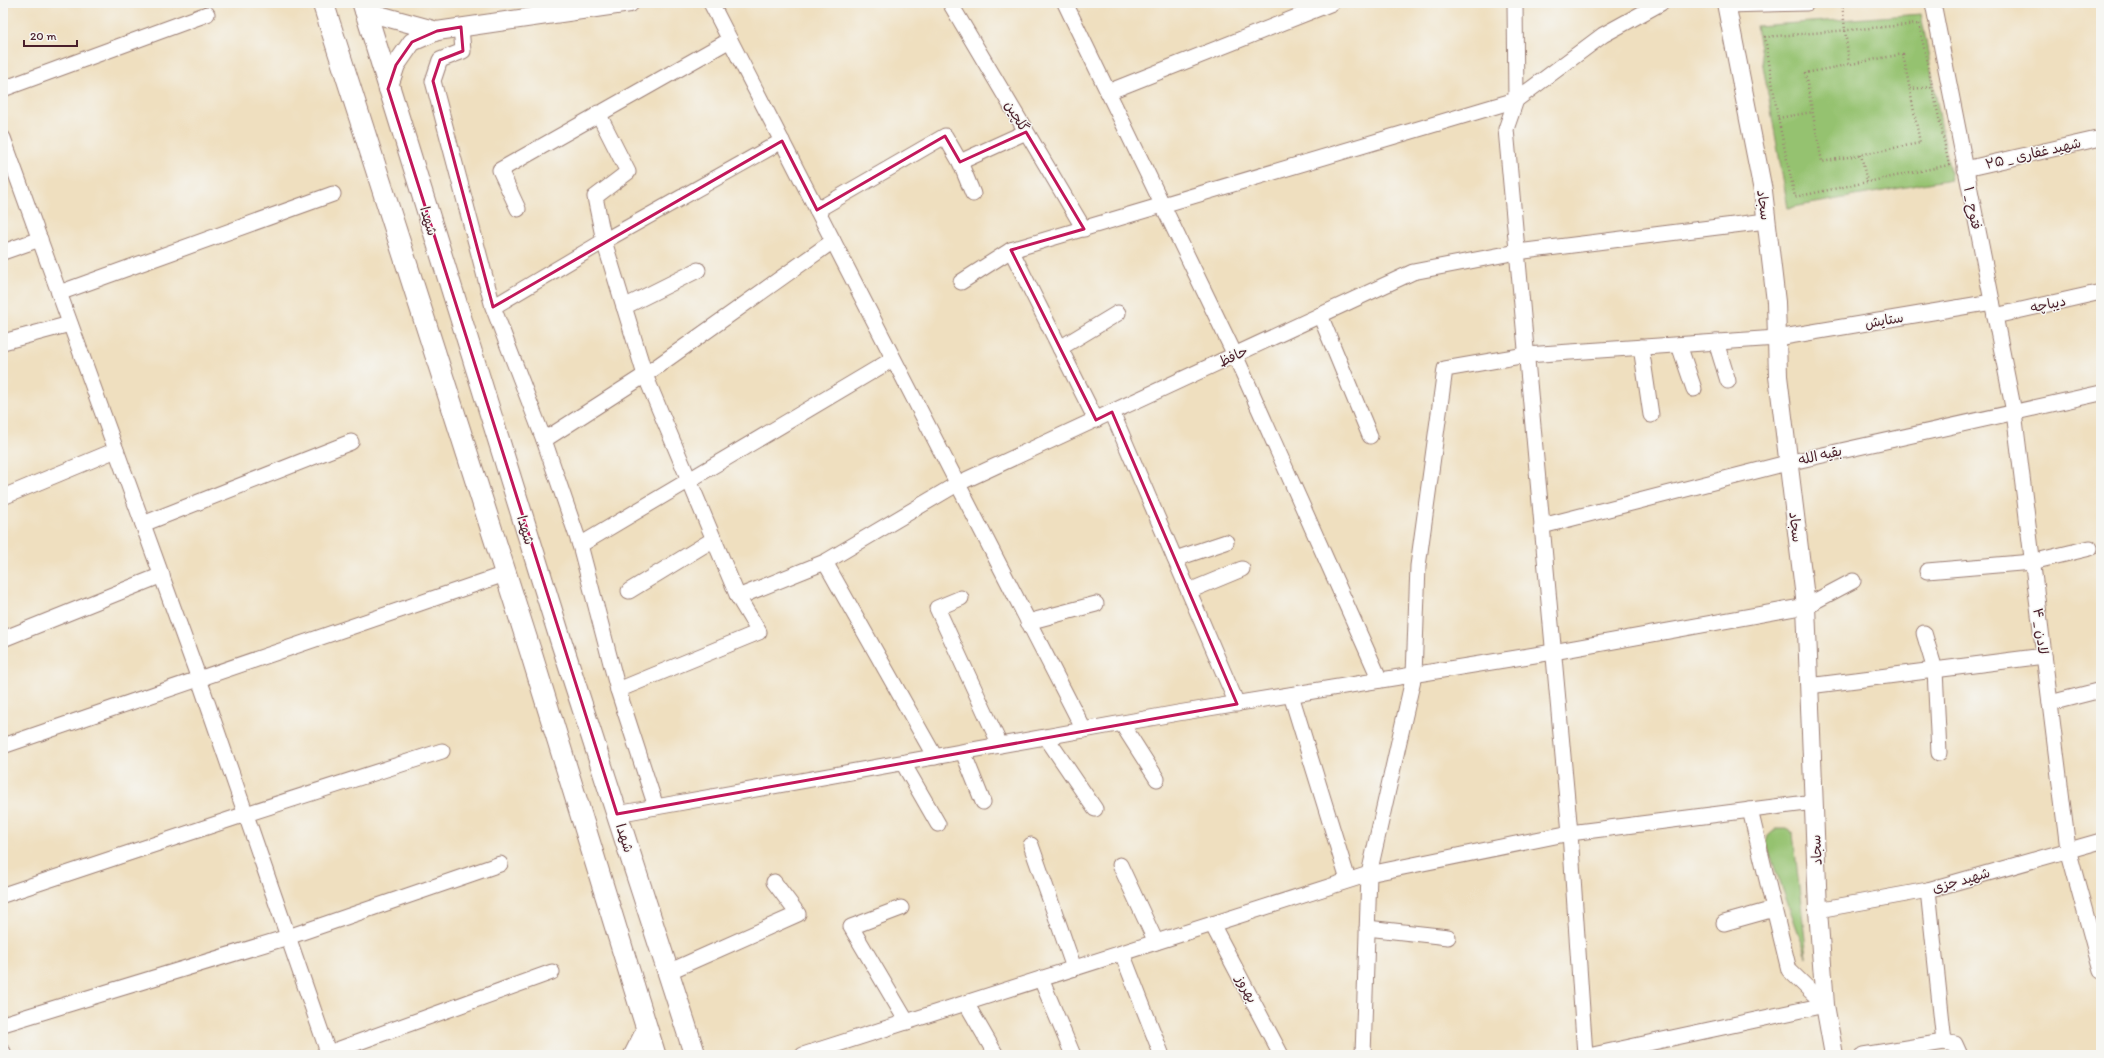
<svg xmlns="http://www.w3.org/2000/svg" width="2104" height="1058" viewBox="0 0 2104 1058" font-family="Itim,'Playpen Sans Arabic',sans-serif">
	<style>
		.green { fill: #95c270; stroke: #70704e }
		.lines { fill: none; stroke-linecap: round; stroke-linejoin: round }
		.minor-casing { stroke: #9c7f75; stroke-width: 17 }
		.tertiary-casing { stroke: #9c7f75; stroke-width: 20 }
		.secondary-casing { stroke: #9c7f75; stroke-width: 23 }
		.path { stroke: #9c7f75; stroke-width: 2.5; stroke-dasharray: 1 3; stroke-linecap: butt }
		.minor { stroke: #fff; stroke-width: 15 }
		.tertiary { stroke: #fff; stroke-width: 18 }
		.secondary { stroke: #fff; stroke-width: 21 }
		.marked { fill: none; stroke: #c2185b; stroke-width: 3; stroke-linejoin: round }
		.labels { text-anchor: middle; stroke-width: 3; stroke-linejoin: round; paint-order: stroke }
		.street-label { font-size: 14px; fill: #4a1f2b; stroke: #f6f6f2 }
	</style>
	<rect width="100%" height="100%" fill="#f6f6f2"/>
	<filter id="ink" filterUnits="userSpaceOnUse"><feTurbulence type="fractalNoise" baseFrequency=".025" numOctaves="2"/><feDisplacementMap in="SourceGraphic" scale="8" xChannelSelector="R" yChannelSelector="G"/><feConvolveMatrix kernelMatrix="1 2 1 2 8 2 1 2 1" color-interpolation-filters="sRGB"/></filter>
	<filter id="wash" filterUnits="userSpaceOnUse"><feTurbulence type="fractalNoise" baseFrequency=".012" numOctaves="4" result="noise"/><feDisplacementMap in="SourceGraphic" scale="16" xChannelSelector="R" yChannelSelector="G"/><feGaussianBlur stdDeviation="0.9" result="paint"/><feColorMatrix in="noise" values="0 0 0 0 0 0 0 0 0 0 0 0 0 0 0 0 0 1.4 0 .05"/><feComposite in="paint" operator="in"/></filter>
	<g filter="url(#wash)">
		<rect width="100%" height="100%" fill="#efdfbf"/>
		<g class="green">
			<polygon points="1921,14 1951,179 1788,208 1756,26"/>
			<polygon points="1776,829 1786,829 1793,833 1807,957 1766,843 1768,836"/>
		</g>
	</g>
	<g filter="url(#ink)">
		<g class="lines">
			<g class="minor-casing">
				<g id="minor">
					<polyline points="711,3 1084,730"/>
					<polyline points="950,3 1084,229"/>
					<polyline points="1065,3 1235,355 1380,680"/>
					<polyline points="1933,3 2014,412 2068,849 2101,971"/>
					<polyline points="1726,5 1807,3"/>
					<polyline points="461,27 463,51 440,60 433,81 493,307 544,440 580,545 618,690 656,807"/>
					<polyline points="3,89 207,14"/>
					<polyline points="1108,92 1332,3"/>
					<polyline points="598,113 628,172 595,197 604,241 645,375 738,597 759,632 618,690"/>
					<polyline points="3,138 199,679 329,1055"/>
					<polyline points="960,162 973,194"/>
					<polyline points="1965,169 2101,138"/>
					<polyline points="518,209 500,170 730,40"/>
					<polyline points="817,210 945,136 960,162 1026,132"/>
					<polyline points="1011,250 1096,420"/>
					<polyline points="3,252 40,239"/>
					<polyline points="961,282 1011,250 1516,100 1515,3"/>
					<polyline points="59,293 333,194"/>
					<polyline points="493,307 604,241 782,141"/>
					<polyline points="624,307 698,270"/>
					<polyline points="1320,315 1370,436"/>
					<polyline points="1995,316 2101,292"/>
					<polyline points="3,342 70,324"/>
					<polyline points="1716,342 1728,381"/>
					<polyline points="1679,345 1694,389"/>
					<polyline points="1641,347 1651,415"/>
					<polyline points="1060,348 1118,313"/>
					<polyline points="1112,412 1237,704"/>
					<polyline points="544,440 645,375 833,241"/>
					<polyline points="3,497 116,450"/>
					<polyline points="143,524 351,442"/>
					<polyline points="1542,526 1787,463 2101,393"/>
					<polyline points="580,545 893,359"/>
					<polyline points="1175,559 1226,542"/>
					<polyline points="825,562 935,757"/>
					<polyline points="1927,571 2032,562 2090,548"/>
					<polyline points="629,591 714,539"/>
					<polyline points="1189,591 1242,569"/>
					<polyline points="738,597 825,562 957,484 1413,272 1517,252 1766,221"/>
					<polyline points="961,598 937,608 1000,745"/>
					<polyline points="1028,622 1096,604"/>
					<polyline points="1924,633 1935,670 1939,753"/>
					<polyline points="3,639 162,575"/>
					<polyline points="1809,686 2044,656"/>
					<polyline points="1291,695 1348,880"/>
					<polyline points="2050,703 2101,690"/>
					<polyline points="1122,724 1157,779"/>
					<polyline points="1046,737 1095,809"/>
					<polyline points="3,746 505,574"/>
					<polyline points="963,752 983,802"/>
					<polyline points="903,763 938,824"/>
					<polyline points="1750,810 1789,970 1825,1005"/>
					<polyline points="617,814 1178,713 1553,652 1806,606 1853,581"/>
					<polyline points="1031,845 1074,968"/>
					<polyline points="1120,865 1156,942"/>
					<polyline points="1928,890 1944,1042"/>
					<polyline points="3,895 246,814 442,751"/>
					<polyline points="901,908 851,927 907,1022"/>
					<polyline points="1818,910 1928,890 2101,841"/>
					<polyline points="1724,923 1774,909"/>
					<polyline points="1212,924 1281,1055"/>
					<polyline points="1367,928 1448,937"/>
					<polyline points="1122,953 1161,1053"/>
					<polyline points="668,972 798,914 774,882"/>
					<polyline points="1041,979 1073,1055"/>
					<polyline points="966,1003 996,1055"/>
					<polyline points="3,1024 288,937 500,864"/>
					<polyline points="3,1052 4,1055"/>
					<polyline points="323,1055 552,972"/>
					<polyline points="803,1055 1369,874 1570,833 1506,129 1516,100 1603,35 1661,3"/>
					<polyline points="1363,1055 1369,874 1414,675 1418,566 1445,369 1526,355 1777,338 1992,302"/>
					<polyline points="1585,1055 1570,833 1814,802"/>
					<polyline points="1593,1055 1825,1005"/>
					<polyline points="1863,1055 1944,1042 1955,1044 1960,1055"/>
				</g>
			</g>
			<g class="tertiary-casing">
				<g id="tertiary">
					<polyline points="1726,3 1763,191 1776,302 1778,376 1806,606 1818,910 1825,1005 1834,1055"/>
					<polyline points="364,11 437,31 630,3"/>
					<polyline points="388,89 396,65 412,42 437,31"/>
					<polyline points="633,1055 646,1029"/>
				</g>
			</g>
			<g class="secondary-casing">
				<g id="secondary">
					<polyline points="323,3 532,656 655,1055"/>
					<polyline points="363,3 561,641 695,1055"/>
				</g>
			</g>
			<g class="path">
				<polyline points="1842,3 1849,64"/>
				<polygon points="1919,24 1949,165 1795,197 1778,118 1765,37"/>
				<polygon points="1903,54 1920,143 1822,162 1805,73"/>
				<polyline points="1910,89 1933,87"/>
				<polyline points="1778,118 1813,112"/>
				<polyline points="1861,154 1867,182"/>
			</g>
			<use href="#minor" class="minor"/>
			<use href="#tertiary" class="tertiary"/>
			<use href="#secondary" class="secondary"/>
		</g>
	</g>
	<path class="marked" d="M461 27 463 51 440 60 433 81 493 307 782 141 817 210 945 136 960 162 1026 132 1084 229 1011 250 1096 420 1112 412 1237 704 617 814 388 89 396 65 412 42 437 31Z"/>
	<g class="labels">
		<g class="street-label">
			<text transform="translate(1017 116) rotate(59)" y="5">گلچین</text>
			<text transform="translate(2033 153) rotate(-13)" y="5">شهید غفاری _ ۲۵</text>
			<text transform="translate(1764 205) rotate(82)" y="5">سجاد</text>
			<text transform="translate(1973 208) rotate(79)" y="5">فتوح _ ۱</text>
			<text transform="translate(429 221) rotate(73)" y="5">شهدا</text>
			<text transform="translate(2048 304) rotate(-12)" y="5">دیباچه</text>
			<text transform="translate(1884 320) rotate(-10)" y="5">ستایش</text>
			<text transform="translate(1233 356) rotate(-25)" y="5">حافظ</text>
			<text transform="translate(1820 455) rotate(-13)" y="5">بقیه الله</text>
			<text transform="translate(1796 527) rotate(83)" y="5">سجاد</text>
			<text transform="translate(526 530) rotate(73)" y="5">شهدا</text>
			<text transform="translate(2041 631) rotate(83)" y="5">لادن _ ۴</text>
			<text transform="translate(625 838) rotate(72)" y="5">شهدا</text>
			<text transform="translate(1816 850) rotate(-93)" y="5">سجاد</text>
			<text transform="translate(1961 880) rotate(-16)" y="5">شهید جزی</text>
			<text transform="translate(1247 989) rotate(62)" y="5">بهروز</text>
		</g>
	</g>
	<rect width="2104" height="1058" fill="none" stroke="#f6f6f2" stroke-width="16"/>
	<path d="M24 40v6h53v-6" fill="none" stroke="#4a1f2b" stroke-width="2"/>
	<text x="30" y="40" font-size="12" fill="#4a1f2b" stroke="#f6f6f2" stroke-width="3" paint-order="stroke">20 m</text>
</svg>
